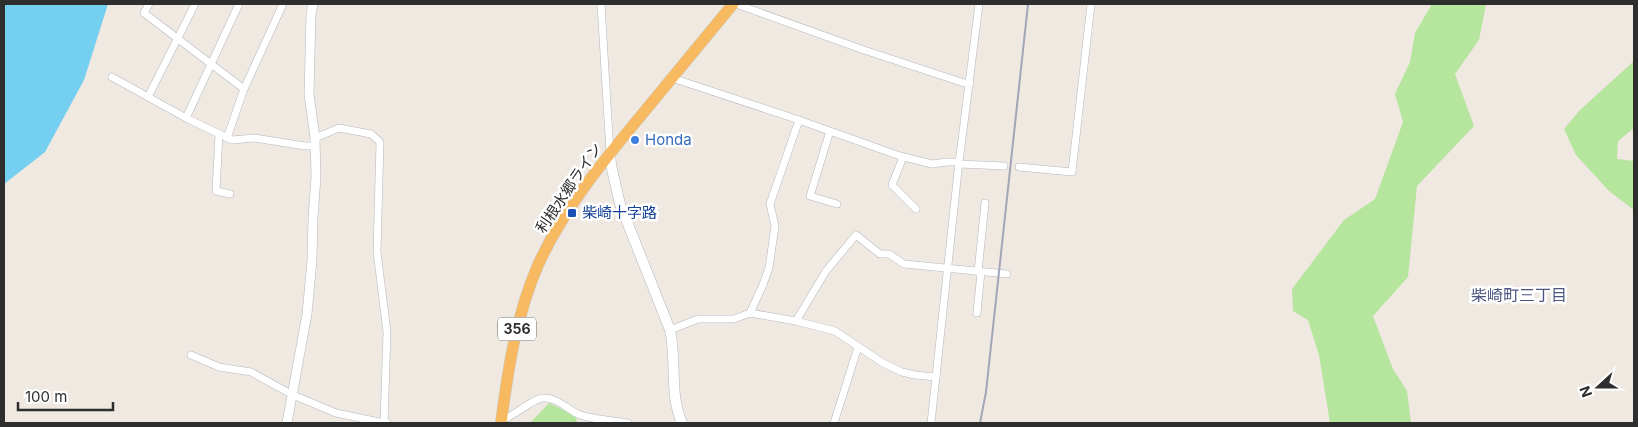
<svg xmlns="http://www.w3.org/2000/svg" width="1638" height="427" viewBox="0 0 1638 427" font-family="Inter,'Noto Sans JP',sans-serif">
	<style>
		.green { fill: #b6e59e }
		.water { fill: #75cff0 }
		.lines { fill: none; stroke-linecap: round; stroke-linejoin: round }
		.minor-casing { stroke: #b4b7c1; stroke-width: 8 }
		.tertiary-casing { stroke: #b4b7c1; stroke-width: 10 }
		.secondary-casing { stroke: #b4b7c1; stroke-width: 11 }
		.trunk-casing { stroke: #c9c9c9; stroke-width: 12 }
		.minor { stroke: #fff; stroke-width: 7 }
		.tertiary { stroke: #fff; stroke-width: 9 }
		.secondary { stroke: #fff; stroke-width: 10 }
		.trunk { stroke: #f8ba60; stroke-width: 11 }
		.rail { stroke: #a3a6b8; stroke-width: 2 }
		.shop-dot { fill: #3f7fe0; stroke: #fff; stroke-width: 2 }
		.transit-dot { fill: #1a4fb4; stroke: #fff; stroke-width: 2 }
		.labels { text-anchor: middle; stroke-width: 5; stroke-linejoin: round; paint-order: stroke }
		.shield { fill: #fff; stroke: #6d6d6d; stroke-width: 1 }
		.shield-label { font-size: 14px; font-weight: bold; fill: #2e2e2e }
		.shop-label { font-size: 15px; fill: #366cbe; stroke: #fff; text-anchor: start }
		.street-label { font-size: 15px; fill: #2e2e2e; stroke: #fff }
		.transit-label { font-size: 15px; fill: #164399; stroke: #fff; text-anchor: start }
		.neighbourhood-label { font-size: 16px; fill: #4d5680; stroke: #fff }
	</style>
	<rect width="100%" height="100%" fill="#efe9e1"/>
	<g class="green">
		<polygon points="1432,4 1486,4 1479,40 1455,74 1474,126 1417,186 1408,277 1373,316 1393,369 1407,391 1411,423 1330,423 1319,355 1308,320 1293,311 1292,289 1344,220 1375,199 1403,122 1395,94 1410,62 1415,33"/>
		<polygon points="1634,61 1634,128 1618,141 1617,159 1634,161 1634,210 1609,191 1576,155 1564,129 1579,111"/>
		<polygon points="549,403 576,416 577,423 530,423"/>
	</g>
	<polygon class="water" points="4,4 108,4 84,80 45,152 4,184"/>
	<g class="lines">
		<g class="minor-casing">
			<g id="minor">
				<polyline points="149,4 144,13 244,89"/>
				<polyline points="601,4 610,153"/>
				<polyline points="736,4 861,49 964,83 970,83"/>
				<polyline points="112,77 186,118 232,140 254,138 305,146 315,146"/>
				<polyline points="672,78 796,119 900,156 932,164 947,162 959,162"/>
				<polyline points="148,97 195,4"/>
				<polyline points="186,118 239,4"/>
				<polyline points="830,131 810,196 837,204"/>
				<polyline points="219,134 216,191 230,194"/>
				<polyline points="227,138 244,89 283,4"/>
				<polyline points="315,138 339,128 371,134 380,142 377,252 387,332 384,423"/>
				<polyline points="903,157 892,185 916,209"/>
				<polyline points="959,164 1004,166"/>
				<polyline points="1019,167 1072,172 1091,4"/>
				<polyline points="978,272 985,203"/>
				<polyline points="750,313 762,287 769,268 775,226 770,204 799,120"/>
				<polyline points="977,313 981,272"/>
				<polyline points="796,321 826,271 856,235 880,254 889,254 904,264 1007,274"/>
				<polyline points="670,330 698,319 734,319 750,313 796,321 835,331 883,363 902,372 915,375 936,377"/>
				<polyline points="191,355 219,367 251,372 293,395 336,413 384,423"/>
				<path d="M502 420C514 416 532 399 543 398 556 397 567 409 578 414 589 419 615 421 628 423"/>
				<polyline points="834,423 858,347"/>
				<polyline points="931,423 958,171 979,4"/>
			</g>
		</g>
		<g class="tertiary-casing">
			<g id="tertiary">
				<polyline points="287,423 307,314 312,260 313,218 316,177 315,138 309,94 311,14 313,4"/>
				<polyline points="384,423 386,423"/>
			</g>
		</g>
		<g class="secondary-casing">
			<path id="secondary" d="M610 153 611 165 620 204 670 330C677 361 669 394 682 423"/>
		</g>
		<g class="trunk-casing">
			<path id="trunk" d="M501 423C508 369 516 316 538 265 564 208 604 160 644 112 674 76 703 40 733 4"/>
		</g>
		<use href="#minor" class="minor"/>
		<use href="#tertiary" class="tertiary"/>
		<use href="#secondary" class="secondary"/>
		<use href="#trunk" class="trunk"/>
		<polyline class="rail" points="980,423 986,392 1028,4"/>
	</g>
	<circle class="shop-dot" cx="635" cy="140" r="5"/>
	<rect class="transit-dot" x="567" y="208" width="10" height="10" rx="2.5"/>
	<g class="labels">
		<rect class="shield" x="498" y="317.5" width="38" height="23" rx="4"/>
		<g class="shield-label">
			<text x="517" y="334">356</text>
		</g>
		<g class="shop-label">
			<text x="645" y="145">Honda</text>
		</g>
		<g class="street-label">
			<text transform="translate(569 188) rotate(-56)" y="5">利根水郷ライン</text>
		</g>
		<g class="transit-label">
			<text x="582" y="218">柴崎十字路</text>
		</g>
		<g class="neighbourhood-label">
			<text x="1519" y="301">柴崎町三丁目</text>
		</g>
	</g>
	<rect width="1638" height="427" fill="none" stroke="#2e2e2e" stroke-width="10"/>
	<g transform="translate(1598 387) rotate(249)" stroke="#ffffff" stroke-width="4" paint-order="stroke">
	<path d="M0-4L9 19L0 12L-9 19Z" fill="#2e2e2e"/>
	<text y="-8" font-size="14" font-weight="bold" text-anchor="middle" fill="#2e2e2e">N</text>
	</g>
	<path d="M18 402v8h95v-8" fill="none" stroke="#2e2e2e" stroke-width="2.5"/>
	<text x="25" y="402" font-size="15" fill="#2e2e2e" stroke="#ffffff" stroke-width="4" paint-order="stroke">100 m</text>
</svg>
